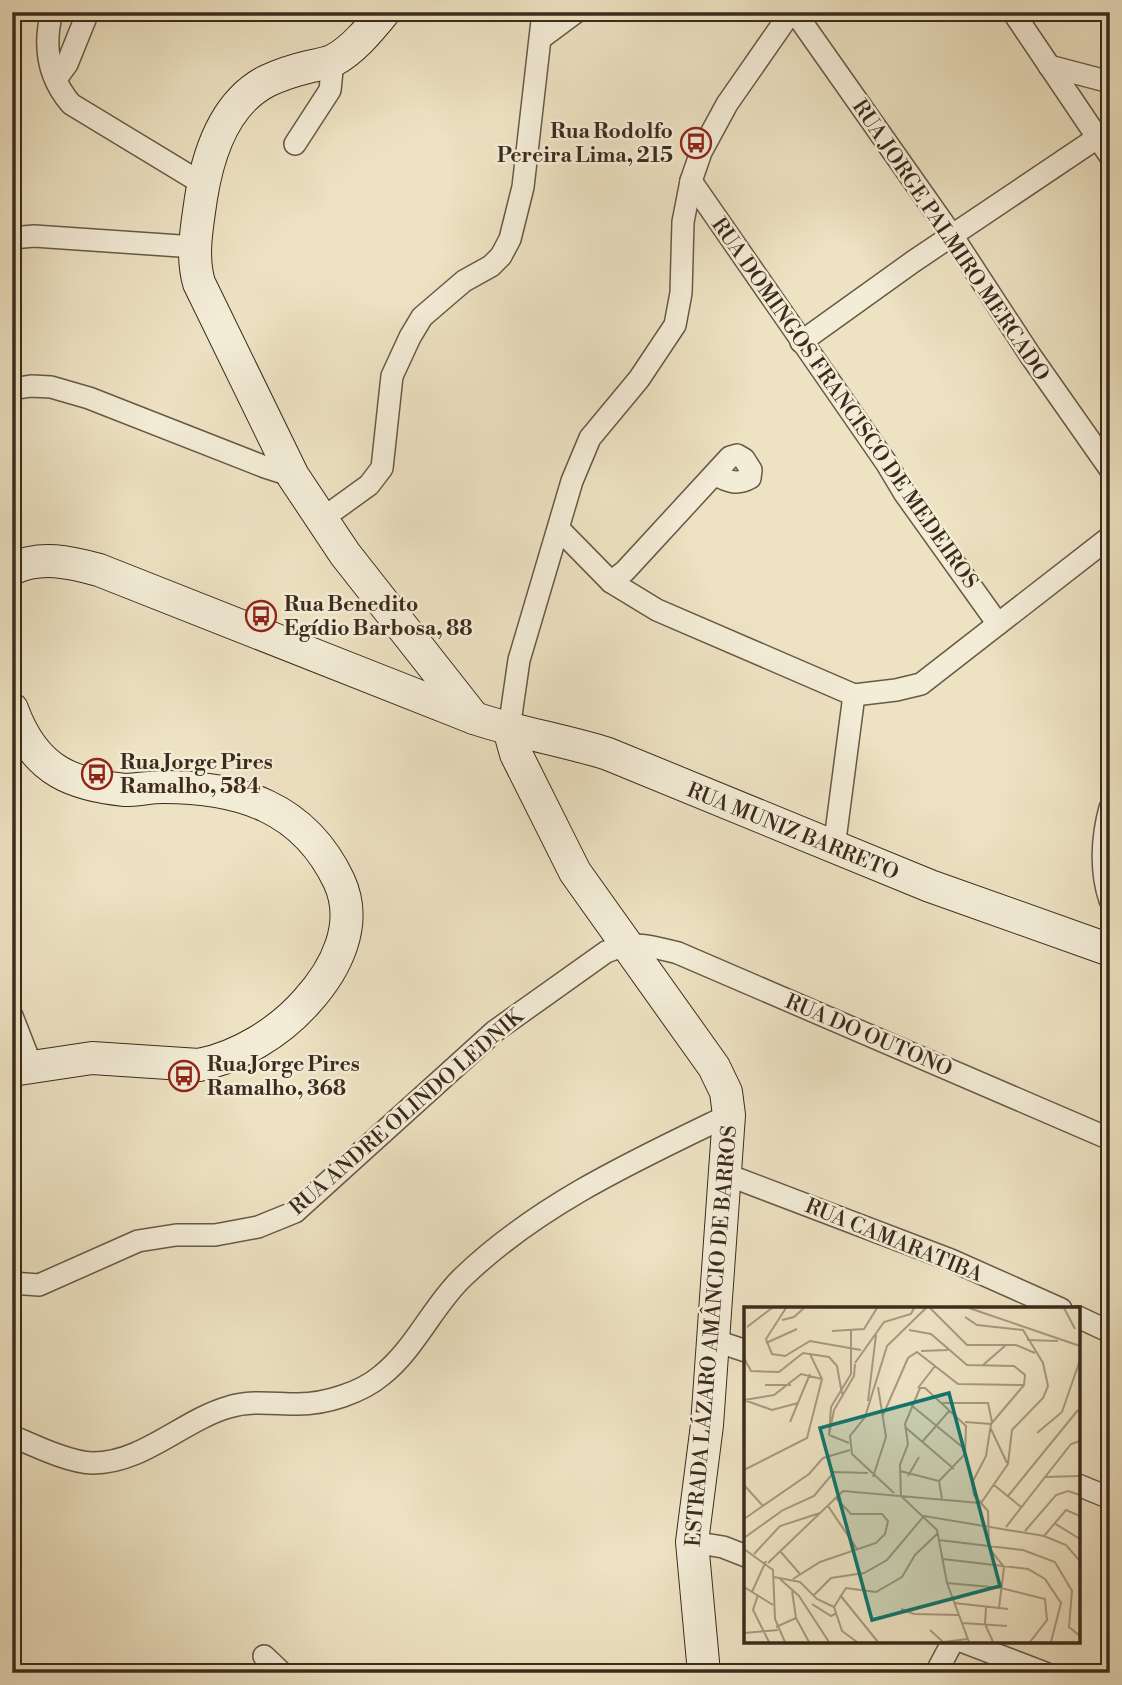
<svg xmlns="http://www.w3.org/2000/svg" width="1122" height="1685" viewBox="0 0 1122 1685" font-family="'Libre Bodoni',serif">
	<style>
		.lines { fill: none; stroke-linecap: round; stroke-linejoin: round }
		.street-casing { stroke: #685946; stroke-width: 24 }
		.secondary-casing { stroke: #3c2b1c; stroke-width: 34 }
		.street { stroke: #f3ecd7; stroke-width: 21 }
		.secondary { stroke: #f3ecd7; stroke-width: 32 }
		.labels { text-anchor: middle; stroke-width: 5; stroke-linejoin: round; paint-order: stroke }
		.poi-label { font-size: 21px; font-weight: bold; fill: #3c2b1c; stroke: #f3ecd7; text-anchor: start }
		.street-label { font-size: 21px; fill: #3c2b1c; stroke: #f3ecd7 }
		.inset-road { fill: none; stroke: #a69980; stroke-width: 2 }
		.view { fill: #0f766e; fill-opacity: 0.15; stroke: #0f766e; stroke-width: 3.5 }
		.inset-edge { fill: none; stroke: #3c2b1c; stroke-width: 3.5 }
	</style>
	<rect width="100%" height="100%" fill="#ede2c2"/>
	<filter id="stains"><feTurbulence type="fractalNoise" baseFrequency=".00286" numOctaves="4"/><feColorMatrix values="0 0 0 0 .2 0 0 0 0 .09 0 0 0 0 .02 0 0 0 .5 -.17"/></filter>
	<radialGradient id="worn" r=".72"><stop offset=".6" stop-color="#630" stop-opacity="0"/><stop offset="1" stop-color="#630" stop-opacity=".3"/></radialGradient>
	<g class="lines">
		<g class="street-casing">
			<g id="street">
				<path d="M52 12C43 46 48 77 71 104L203 184"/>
				<polyline points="792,12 801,21 953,237 1030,355 1110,469"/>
				<polyline points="1013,12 1110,156"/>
				<polyline points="541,38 576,12"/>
				<polyline points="1049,66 1110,82"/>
				<polyline points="56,79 67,64 88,12"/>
				<polyline points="295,144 330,90 333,61"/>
				<polyline points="691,181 887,464 905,494 998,624"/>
				<polyline points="12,238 34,236 195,247"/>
				<polyline points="801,342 914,261 1097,138"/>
				<polyline points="12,389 31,386 51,387 89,398 265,467 293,476"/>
				<polyline points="322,519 369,485 382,468 392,376 410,337 422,317 464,281 491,266 501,256 510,239 523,187 543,12"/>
				<polyline points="559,529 611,582 657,610 854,695 834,848"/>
				<path d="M611 582 625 571 730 457 737 455 744 459 751 470 750 478C738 485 728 482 716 475"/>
				<polyline points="854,695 896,690 921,684 1110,537"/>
				<polyline points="509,729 519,660 572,481 590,438 639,379 675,325 681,293 683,222 691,181 701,152 727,104 791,12"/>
				<path d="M1110 808C1102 837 1100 871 1110 900"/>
				<polyline points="12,1016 32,1067"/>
				<polyline points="725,1174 951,1260 1061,1309"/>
				<path d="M12 1283 39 1285 138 1241 176 1235H215L258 1227 295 1212 495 1031 606 952C634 940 650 946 678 953L1110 1139"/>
				<polyline points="1078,1317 1110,1332"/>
				<polyline points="713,1340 746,1351"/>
				<path d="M12 1436C33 1445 70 1463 93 1463 143 1463 183 1420 229 1407 251 1400 275 1404 298 1404 325 1404 361 1393 382 1375 415 1349 434 1304 463 1277 539 1204 636 1160 729 1115"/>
				<polyline points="1078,1485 1110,1498"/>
				<polyline points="692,1542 723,1547 746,1556"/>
				<polyline points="961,1641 1045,1673"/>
				<polyline points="264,1656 282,1673"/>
				<polyline points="936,1673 953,1641"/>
			</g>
		</g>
		<g class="secondary-casing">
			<g id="secondary">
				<path d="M384 12C370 29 353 50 334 60 326 64 316 65 308 67 295 70 280 75 267 81 224 103 208 154 201 198 197 227 191 255 199 283L293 476 345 554 474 718"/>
				<path d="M12 569C40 555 70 562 99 570L474 718C518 733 564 740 608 754L930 886 1110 950"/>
				<path d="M12 709C21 734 35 758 59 772 78 783 104 788 125 790 138 790 150 787 163 787 240 787 304 807 339 881 359 924 336 969 307 1001 280 1032 239 1057 199 1065L92 1058 12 1070"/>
				<polyline points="509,729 516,754 575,872 714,1067 726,1092 729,1115 707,1425 692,1542 704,1673"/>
			</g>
		</g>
		<use href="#street" class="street"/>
		<use href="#secondary" class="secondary"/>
	</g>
	<defs>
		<g id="bus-ring" transform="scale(1.575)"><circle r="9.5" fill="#f3ecd7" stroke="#8f2418" stroke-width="1.5"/><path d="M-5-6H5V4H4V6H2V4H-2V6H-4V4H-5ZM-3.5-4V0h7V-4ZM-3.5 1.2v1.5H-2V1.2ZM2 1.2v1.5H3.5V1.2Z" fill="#8f2418"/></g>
	</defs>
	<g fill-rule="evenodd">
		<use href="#bus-ring" x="696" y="143"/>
		<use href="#bus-ring" x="261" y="616"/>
		<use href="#bus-ring" x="97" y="774"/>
		<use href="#bus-ring" x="184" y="1076"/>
	</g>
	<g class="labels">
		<g class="poi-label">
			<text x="673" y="138" text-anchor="end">Rua Rodolfo<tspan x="673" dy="24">Pereira Lima, 215</tspan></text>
			<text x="284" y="611">Rua Benedito<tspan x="284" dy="24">Egídio Barbosa, 88</tspan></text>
			<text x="120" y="769">Rua Jorge Pires<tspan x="120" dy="24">Ramalho, 584</tspan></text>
			<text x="207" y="1071">Rua Jorge Pires<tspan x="207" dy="24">Ramalho, 368</tspan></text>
		</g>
		<g class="street-label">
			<text transform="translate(951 240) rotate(56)" y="7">RUA JORGE PALMIRO MERCADO</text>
			<text transform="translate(845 403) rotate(55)" y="7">RUA DOMINGOS FRANCISCO DE MEDEIROS</text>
			<text transform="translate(793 831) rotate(22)" y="7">RUA MUNIZ BARRETO</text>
			<text transform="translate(869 1035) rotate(23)" y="7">RUA DO OUTONO</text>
			<text transform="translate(406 1112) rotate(-41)" y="7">RUA ANDRE OLINDO LEDNIK</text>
			<text transform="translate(894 1240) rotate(22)" y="7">RUA CAMARATIBA</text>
			<text transform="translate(711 1336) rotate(-85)" y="7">ESTRADA LÁZARO AMÂNCIO DE BARROS</text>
		</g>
	</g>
	<g transform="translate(744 1307)">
		<rect width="336" height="336" fill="#ede2c2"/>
		<path class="inset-road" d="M42 1 22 32 28 47 41 49 66 34 117 43M186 1 223 38H272L291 46M225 1 336 39M320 1 331 22M0 3V51L7 64 35 65 59 46 85 50 93 59 98 87M221 10 233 18 279 23 299 56 304 79 299 91 268 123 264 157 237 196M38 13 50 10 60 1M3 20 28 1M165 23 187 27 223 58 270 59 281 68 280 78 247 117 242 149 228 176 230 188 244 204 245 241 260 260 255 301M88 24 120 22 133 1M283 33 314 34M22 36 53 22M177 44 204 43M111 56 140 15 167 7 170 1M239 58 262 38M21 78H47M174 81 191 59M0 93 30 88 57 67 78 72M0 93 28 103 54 96M124 94 132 28M198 96H244L248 115M167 98 222 143M139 108 164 51 173 45 214 77 279 78M46 115 66 67M221 115 247 117M161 120 210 162M246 120 263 156M293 126 318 105 336 53M85 128 87 100 107 67V22M85 128 90 103 110 69 111 57M85 128 105 136M178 135 206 103M0 163 63 131 78 72 66 47M156 164 195 174 198 192M164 169 175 150M129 170 142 130 134 80M301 170 336 169M0 178 19 199M250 178 277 200M150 186 108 147 106 129 121 110 143 39 182 1M157 189 156 158 164 137 161 117 176 81H181L222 119 221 147 195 174M157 189 193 223 203 276 225 335M264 189 334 103M84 199 113 242M0 212 65 167 79 151 106 143M310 216 336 232M262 220 327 137 336 134M281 224 312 188 324 184 336 188M300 229 322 203 336 209M0 231 39 203 70 189 90 165 124 166M195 233 279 243 311 255 328 284 325 320 336 329M0 242 29 263 31 312 41 335M36 244 56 267M10 247 36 219 76 206M199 252 284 262 301 272 317 296 307 335M24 256 99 184 236 196M30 270 56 275 73 292 90 300 98 324 113 335M36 272 55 289 85 335M49 272 76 255 132 236 141 227 144 214 138 207H107L91 190M203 276 257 281 301 292 303 313 286 335M0 280 29 298M48 284 52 311 65 335M8 285 22 254M14 288 9 303 25 335M96 288 134 335M69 289 87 271 120 266 143 253 180 209 300 229 322 238 336 254M210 296 264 302M68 297 87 309 93 306M90 300 102 281 132 285 158 270 171 248 194 226M242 300 241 317 249 335M157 302 170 307 215 308M218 316 263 319M32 320 52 311M186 323 199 335 224 332M0 326 34 323"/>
		<path class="view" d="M205 86 256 279 128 313 76 121Z"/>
		<rect width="336" height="336" class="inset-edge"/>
	</g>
	<rect width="1122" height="1685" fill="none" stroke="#ede2c2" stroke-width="42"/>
	<rect x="14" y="14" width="1094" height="1657" fill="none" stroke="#3c2b1c" stroke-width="3.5"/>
	<rect x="21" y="21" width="1080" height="1643" fill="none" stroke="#3c2b1c" stroke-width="2"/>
	<rect width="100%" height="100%" filter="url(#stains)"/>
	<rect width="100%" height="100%" fill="url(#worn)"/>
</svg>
